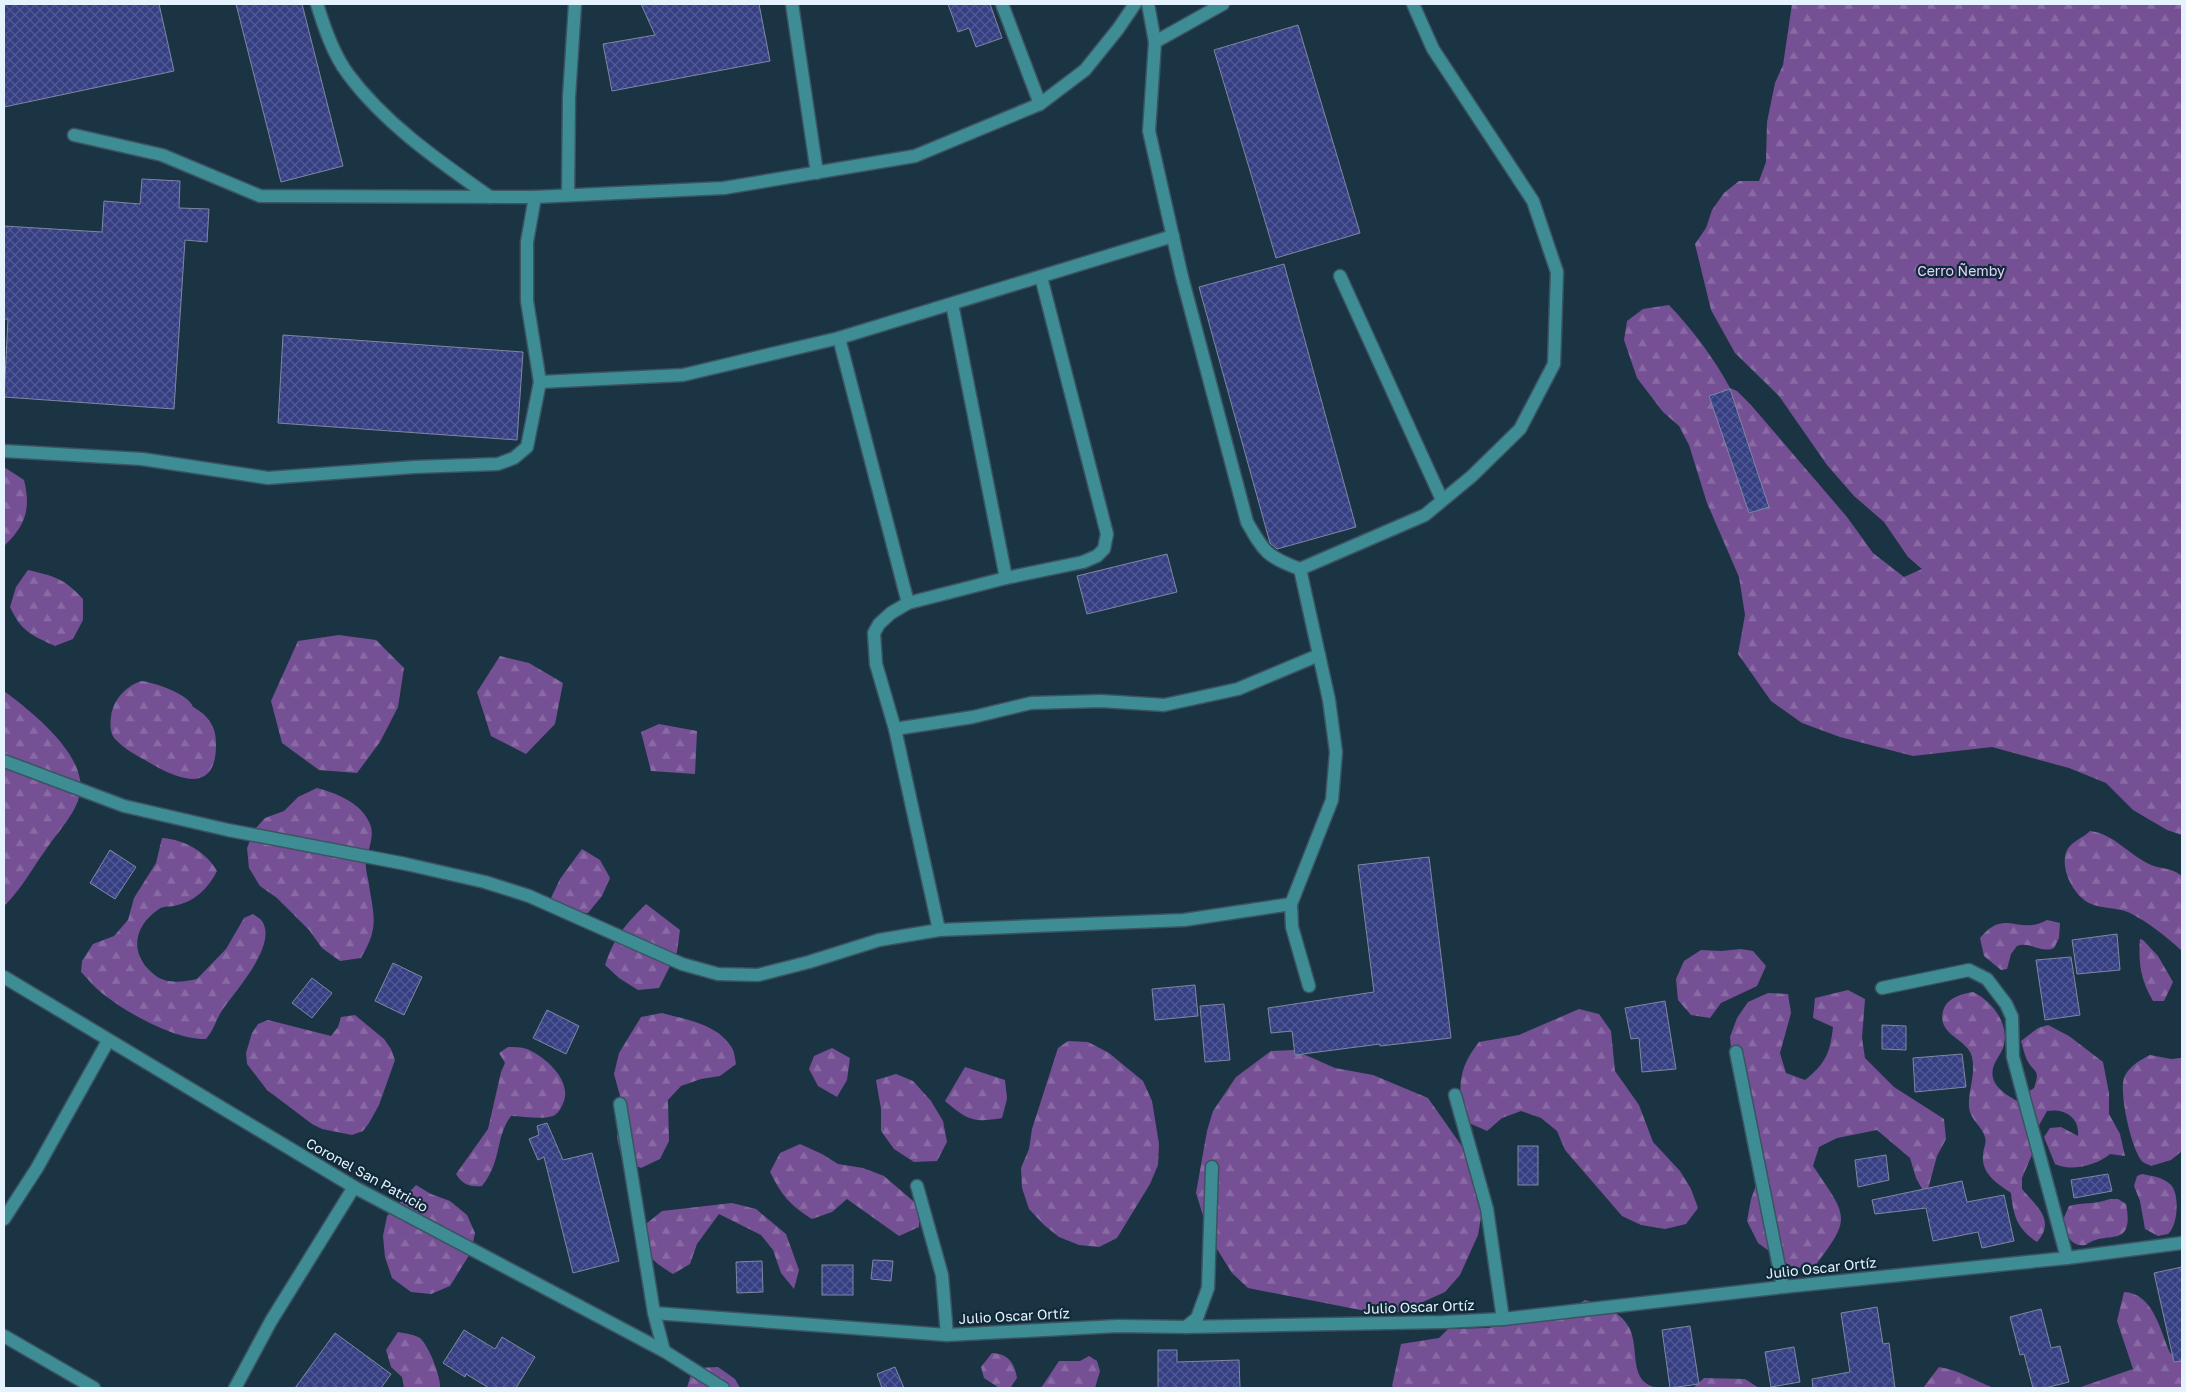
<svg xmlns="http://www.w3.org/2000/svg" width="2186" height="1392" viewBox="0 0 2186 1392" font-family="'Golos Text',sans-serif">
	<style>
		.forest { fill: url(#forest-firs) }
		.building { fill: url(#building-cross-hatch); stroke: #7f86a2 }
		.lines { fill: none; stroke-linecap: round; stroke-linejoin: round }
		.minor-casing { stroke: #3b5362; stroke-width: 15 }
		.minor { stroke: #3e8c94; stroke-width: 12 }
		.labels { text-anchor: middle; stroke-width: 4.5; stroke-linejoin: round; paint-order: stroke }
		.park-label { font-size: 14px; fill: #e6d2f9; stroke: #112a39 }
		.street-label { font-size: 14px; fill: #e5f3fe; stroke: #112a39 }
	</style>
	<defs>
		<pattern id="forest-firs" width="22" height="20" patternUnits="userSpaceOnUse" patternTransform="scale(1.25)"><rect width="22" height="20" fill="#765094"/><path d="M5 1l3.5 6h-7zM16 11l3.5 6h-7z" fill="#896aa4"/></pattern>
		<pattern id="building-cross-hatch" width="8" height="8" patternUnits="userSpaceOnUse" patternTransform="scale(1.25)"><rect width="8" height="8" fill="#353f82"/><path d="M0 0l8 8M0 8l8-8" fill="none" stroke="#525b95"/></pattern>
	</defs>
	<rect width="100%" height="100%" fill="#1b3444"/>
	<g class="forest">
		<path d="M1792 4H2182V835L2167 830 2133 810 2106 783 2069 768 1992 747 1913 756 1840 737 1802 723 1771 701 1738 654 1745 615 1739 577 1707 503 1689 445 1679 426 1663 412 1637 378 1624 340 1627 321 1643 309 1669 305C1692 329 1714 358 1730 388L1737 391 1751 405 1847 517 1873 553 1904 577 1922 569 1908 557 1884 522 1854 496 1827 465 1779 396 1735 353 1711 310 1695 244 1706 228 1712 210 1724 193 1739 181H1759L1766 162 1767 122 1775 83 1783 65Z"/>
		<path d="M4 467 24 480C31 509 26 525 4 546Z"/>
		<path d="M28 570C54 576 65 579 83 599V620L73 639 55 646C31 635 21 631 10 607L16 587Z"/>
		<polygon points="339,635 376,640 404,668 398,707 380,742 357,773 319,770 282,743 271,701 298,641"/>
		<polygon points="500,656 529,663 563,683 555,724 526,754 491,736 477,692"/>
		<path d="M141 681C153 682 189 694 193 707 208 715 216 726 216 743 217 795 179 780 150 763 138 756 124 749 115 739 110 733 110 724 111 717 113 700 125 687 141 681Z"/>
		<path d="M4 691C31 711 87 755 80 793 77 812 58 832 47 848 33 867 21 890 4 906Z"/>
		<polygon points="659,724 697,731 695,774 651,771 641,732"/>
		<path d="M317 788C336 793 362 803 370 824 375 836 368 849 366 862 365 869 368 877 369 885 374 917 379 928 361 958L340 961 322 948 309 930 277 898 260 886 249 868 247 848 255 829 265 818 284 811 298 797Z"/>
		<path d="M2090 831C2114 834 2128 854 2149 864 2161 870 2169 866 2182 876V951C2167 937 2148 922 2130 913 2117 907 2101 909 2089 903 2073 895 2059 867 2067 850 2072 841 2083 838 2090 831Z"/>
		<path d="M162 838C183 839 207 852 217 871 208 889 194 902 174 906 168 907 163 906 159 909 132 927 129 956 156 976 167 984 184 982 197 979L226 949 244 918 253 914C256 916 261 919 262 921 278 945 235 991 223 1009 216 1019 214 1030 206 1039 175 1040 127 1013 103 994 95 988 88 979 81 972L82 961 93 944 114 936 128 920 134 898 156 863Z"/>
		<polygon points="582,849 600,860 610,878 602,896 588,913 567,912 551,898 560,879"/>
		<path d="M646 904 680 930 677 952 659 988 638 990 619 978 605 965C614 937 626 924 646 904Z"/>
		<path d="M2047 920 2060 923 2059 938 2054 948C2042 954 2030 941 2017 946L2011 954 2007 969 2001 970 1984 956 1980 938C2005 907 2018 936 2047 920Z"/>
		<path d="M2140 939 2143 940 2158 956 2173 982 2164 1001H2153C2141 981 2138 963 2140 939Z"/>
		<polygon points="1741,949 1753,951 1766,966 1757,986 1721,1003 1710,1018 1691,1015 1678,1000 1676,979 1684,961 1701,950 1721,951"/>
		<path d="M1848 990 1865 999 1862 1038 1865 1058 1894 1087 1944 1119 1946 1139 1937 1156 1926 1196 1916 1178 1910 1158 1877 1130 1837 1138 1819 1147 1813 1166C1849 1219 1852 1217 1812 1270L1790 1266 1758 1243 1747 1221 1751 1199 1758 1180 1732 1058 1730 1037 1737 1018 1748 1002 1768 993 1788 994 1791 1013 1780 1053 1786 1073 1805 1080C1826 1063 1830 1053 1833 1027L1813 1018 1815 998Z"/>
		<path d="M1973 992C1992 1001 2011 1025 2003 1048 2001 1054 1996 1059 1994 1065 1987 1084 2005 1094 2019 1102L2025 1094 2034 1088C2041 1068 2034 1074 2027 1060 2024 1054 2023 1047 2021 1041L2038 1028 2048 1025 2069 1036 2103 1062 2109 1093V1114L2120 1134 2125 1156 2110 1154C2098 1165 2070 1172 2055 1164L2044 1137 2050 1128 2061 1127 2078 1136C2080 1117 2064 1108 2047 1111L2037 1129 2034 1150 2022 1178V1189C2037 1207 2056 1220 2037 1242 2017 1229 2013 1215 2011 1193 1998 1184 1981 1174 1983 1155 1983 1148 1987 1144 1985 1137 1982 1126 1970 1120 1969 1107 1968 1090 1976 1075 1972 1057 1968 1038 1934 1035 1944 1008 1949 997 1962 994 1973 992Z"/>
		<path d="M1579 1009 1599 1014 1611 1031 1615 1071 1639 1105 1653 1142 1680 1171 1691 1189 1698 1208 1686 1224 1665 1229 1641 1225 1622 1216 1565 1150 1557 1131 1541 1118 1521 1111 1502 1118 1487 1131 1467 1122C1456 1091 1458 1068 1479 1042L1519 1035Z"/>
		<path d="M662 1013C684 1019 716 1024 730 1045 734 1049 735 1058 736 1064L720 1076 701 1079 681 1086 668 1100 669 1141 660 1159 641 1168 622 1160 617 1138 620 1096 614 1074 619 1053 641 1017Z"/>
		<polygon points="355,1015 384,1039 391,1049 395,1060 379,1105 369,1123 363,1131 352,1135 322,1129 312,1124 267,1090 247,1064 246,1053 252,1033 258,1024 268,1020 331,1036 338,1027 341,1017"/>
		<polygon points="1068,1041 1088,1042 1109,1053 1143,1081 1152,1101 1159,1144 1158,1165 1150,1184 1117,1238 1099,1247 1079,1245 1059,1237 1044,1225 1029,1209 1022,1188 1021,1168 1029,1149 1032,1129 1058,1048"/>
		<path d="M508 1047C514 1047 521 1047 527 1049 546 1057 571 1080 564 1101 562 1107 558 1114 553 1116 540 1120 524 1116 511 1116 495 1137 502 1162 482 1186 470 1187 463 1185 456 1174L488 1129 501 1072 505 1063 499 1053Z"/>
		<polygon points="832,1048 850,1058 847,1080 837,1097 818,1086 809,1069 814,1056"/>
		<polygon points="1294,1050 1335,1068 1373,1075 1428,1098 1468,1155 1485,1194 1478,1235 1460,1275 1445,1292 1405,1310 1386,1315 1248,1288 1232,1273 1210,1238 1196,1193 1207,1131 1213,1111 1236,1077 1271,1051"/>
		<path d="M2150 1055 2171 1059 2182 1058V1151L2171 1160 2151 1166C2148 1164 2143 1163 2141 1160 2131 1147 2119 1093 2124 1078 2128 1067 2140 1060 2150 1055Z"/>
		<path d="M965 1067 1005 1080 1007 1099 1002 1118C973 1123 967 1120 945 1101Z"/>
		<polygon points="896,1074 913,1081 931,1101 943,1121 947,1142 937,1161 914,1162 894,1149 881,1131 881,1109 876,1080"/>
		<path d="M800 1144 822 1154 838 1164 863 1168 884 1176 919 1206V1227L899 1236 847 1199 832 1212 812 1219C790 1205 782 1196 770 1172L780 1153Z"/>
		<path d="M2142 1174C2152 1176 2163 1177 2171 1185 2180 1195 2178 1226 2168 1234L2158 1236 2145 1229 2140 1201 2134 1186 2137 1176Z"/>
		<polygon points="416,1185 431,1194 450,1201 467,1215 475,1233 471,1252 450,1286 431,1294 411,1292 392,1278 385,1257 383,1236 387,1216"/>
		<path d="M2110 1199H2118L2126 1204C2135 1251 2106 1229 2086 1245 2069 1247 2067 1234 2063 1220L2069 1206C2084 1202 2094 1205 2110 1199Z"/>
		<path d="M732 1203 756 1209 786 1234 799 1270 794 1289 781 1273 773 1250 761 1235 719 1214 697 1244 690 1264 673 1274C648 1259 644 1253 646 1224L662 1211Z"/>
		<path d="M2124 1292C2153 1293 2160 1330 2170 1353L2182 1359V1388H2078L2133 1369 2117 1321Z"/>
		<path d="M1585 1300C1603 1305 1627 1314 1632 1335 1638 1356 1630 1384 1659 1388H1395L1392 1386 1401 1344 1439 1338 1448 1329 1488 1328 1567 1311Z"/>
		<path d="M398 1332C404 1333 416 1335 420 1338 429 1346 441 1377 440 1388H404L402 1377 391 1367 386 1350Z"/>
		<path d="M992 1353C1008 1354 1014 1362 1017 1378L1011 1387 999 1388 984 1378 981 1367Z"/>
		<polygon points="1089,1356 1097,1361 1100,1371 1095,1388 1041,1388 1059,1361 1080,1361"/>
		<polygon points="718,1367 735,1379 740,1388 687,1388 690,1377 697,1368"/>
		<path d="M1939 1367C1959 1370 1975 1381 1994 1388H1923Z"/>
		<polygon points="1704,1378 1745,1379 1759,1388 1693,1388"/>
	</g>
	<g class="building">
		<polygon points="4,4 159,4 174,71 4,107"/>
		<polygon points="236,4 302,4 343,166 281,182"/>
		<polygon points="641,4 759,4 770,61 612,91 603,44 655,35"/>
		<polygon points="948,4 990,4 1002,38 976,47 969,28 958,32"/>
		<polygon points="1298,25 1360,233 1276,258 1214,50"/>
		<polygon points="142,179 180,181 179,208 209,209 207,242 185,240 174,409 4,397 8,319 4,319 4,226 102,232 104,201 140,204"/>
		<polygon points="1284,264 1356,527 1277,549 1270,543 1199,287"/>
		<polygon points="283,335 523,352 517,440 278,423"/>
		<polygon points="1730,389 1769,507 1749,513 1709,396"/>
		<polygon points="1167,554 1177,592 1087,614 1077,576"/>
		<polygon points="110,850 136,867 115,899 90,883"/>
		<polygon points="1429,857 1451,1038 1380,1046 1380,1044 1295,1055 1292,1031 1271,1033 1268,1008 1374,992 1358,865"/>
		<polygon points="2117,934 2120,970 2077,974 2072,940"/>
		<polygon points="2071,957 2080,1015 2045,1020 2036,960"/>
		<polygon points="393,963 422,977 404,1015 375,1001"/>
		<polygon points="312,978 332,993 312,1018 292,1003"/>
		<polygon points="1195,985 1198,1016 1155,1020 1152,989"/>
		<polygon points="1665,1001 1676,1069 1642,1072 1639,1038 1631,1039 1625,1008"/>
		<polygon points="1224,1004 1230,1060 1205,1062 1200,1006"/>
		<polygon points="547,1010 579,1026 566,1054 533,1038"/>
		<polygon points="1882,1025 1906,1026 1906,1050 1882,1049"/>
		<polygon points="1962,1054 1966,1087 1915,1092 1913,1058"/>
		<polygon points="547,1123 563,1160 592,1153 619,1261 573,1273 544,1157 538,1160 529,1139 539,1135 537,1126"/>
		<rect x="1518" y="1146" width="20" height="39"/>
		<polygon points="1886,1155 1889,1180 1858,1187 1855,1160"/>
		<polygon points="2108,1174 2112,1191 2074,1198 2071,1180"/>
		<polygon points="1962,1181 1967,1202 2004,1195 2014,1241 1982,1248 1978,1232 1933,1241 1926,1208 1875,1214 1872,1200"/>
		<polygon points="873,1260 893,1261 891,1281 871,1279"/>
		<polygon points="762,1261 763,1292 737,1293 736,1262"/>
		<rect x="822" y="1265" width="31" height="30"/>
		<polygon points="2182,1267 2182,1361 2174,1362 2154,1273"/>
		<polygon points="1877,1307 1883,1344 1889,1343 1895,1388 1813,1388 1812,1379 1850,1372 1841,1313"/>
		<polygon points="2041,1309 2051,1348 2060,1346 2069,1382 2045,1388 2033,1388 2024,1354 2020,1355 2010,1317"/>
		<polygon points="1690,1326 1699,1384 1670,1388 1662,1330"/>
		<polygon points="464,1330 495,1349 502,1337 535,1357 516,1388 489,1388 466,1374 465,1377 443,1363"/>
		<polygon points="335,1333 391,1374 381,1388 295,1388"/>
		<polygon points="1794,1347 1800,1382 1771,1387 1765,1352"/>
		<polygon points="1158,1350 1177,1350 1177,1362 1239,1360 1240,1388 1158,1388"/>
		<polygon points="895,1367 904,1388 882,1388 877,1374"/>
	</g>
	<g class="lines">
		<g class="minor-casing">
			<g id="minor">
				<path d="M317 4C324 27 333 54 348 74 385 124 439 161 490 197"/>
				<polyline points="792,4 817,173"/>
				<polyline points="1002,4 1040,104"/>
				<path d="M1148 4 1155 42 1149 131 1182 277 1247 522C1264 552 1267 557 1300 569L1425 515 1472 476 1520 429 1554 364 1557 272 1533 201 1433 49 1413 4"/>
				<polyline points="1155,42 1223,4"/>
				<polyline points="74,135 162,155 260,196 535,197 724,188 915,156 1040,104 1085,70 1118,29 1135,4"/>
				<polyline points="568,195 569,97 575,4"/>
				<polyline points="1340,276 1442,500"/>
				<polyline points="952,304 1006,578"/>
				<polyline points="839,338 908,603"/>
				<polyline points="540,382 683,375 839,338 1173,236"/>
				<polyline points="4,451 142,459 268,478 414,467 498,464 514,458 527,447 540,382 527,301 527,242 535,197"/>
				<polyline points="1300,569 1329,700 1336,752 1332,800 1291,904 1292,927 1309,986"/>
				<polyline points="895,729 973,717 1031,703 1101,701 1164,705 1238,689 1319,655"/>
				<polyline points="4,761 124,806 228,830 406,864 485,882 529,896 682,964 718,974 758,975 809,962 879,940 939,930 1184,920 1291,904"/>
				<polyline points="939,930 895,729 876,664 874,633 879,624 891,613 908,603 1006,578 1083,562 1097,556 1104,549 1107,534 1041,277"/>
				<polyline points="4,977 354,1187 664,1351 723,1388"/>
				<polyline points="1882,988 1969,970 1987,979 2006,1004 2012,1017 2013,1057 2067,1258"/>
				<polyline points="1736,1052 1783,1287"/>
				<polyline points="1455,1095 1487,1209 1503,1319"/>
				<polyline points="620,1104 654,1313 664,1351"/>
				<polyline points="917,1186 942,1275 947,1335"/>
				<polyline points="4,1219 37,1168 108,1041"/>
				<polyline points="654,1313 947,1335 1118,1326 1186,1327 1444,1322 1503,1319 1783,1287 2067,1258 2182,1243"/>
				<polyline points="1186,1327 1197,1318 1208,1288 1212,1167"/>
				<polyline points="4,1336 94,1388"/>
				<polyline points="235,1388 271,1321 354,1187"/>
			</g>
		</g>
		<use href="#minor" class="minor"/>
	</g>
	<g class="labels">
		<g class="park-label">
			<text x="1961" y="276">Cerro Ñemby</text>
		</g>
		<g class="street-label">
			<text transform="translate(367 1175) rotate(29)" y="5">Coronel San Patricio</text>
			<text transform="translate(1821 1268) rotate(-6)" y="5">Julio Oscar Ortíz</text>
			<text transform="translate(1419 1307) rotate(-2)" y="5">Julio Oscar Ortíz</text>
			<text transform="translate(1014 1316) rotate(-3)" y="5">Julio Oscar Ortíz</text>
		</g>
	</g>
	<rect width="2186" height="1392" fill="none" stroke="#e5f3fe" stroke-width="10"/>
</svg>
